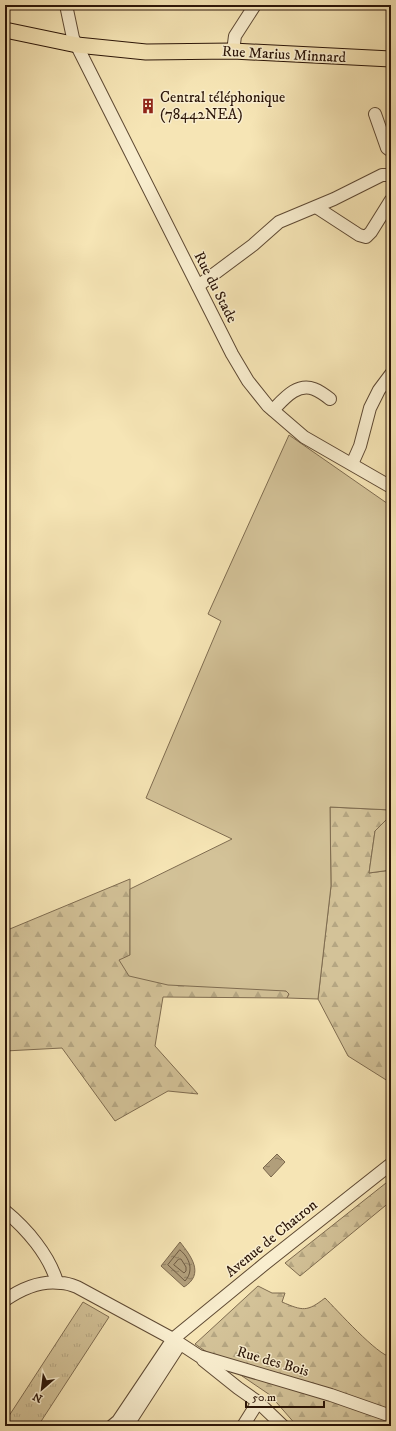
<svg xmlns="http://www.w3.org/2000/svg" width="396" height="1431" viewBox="0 0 396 1431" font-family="'IM FELL DW Pica',serif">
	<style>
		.grass { fill: url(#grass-tufts); stroke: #7f6c50 }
		.forest { fill: url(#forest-firs); stroke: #7f6c50 }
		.pitch { fill: #d3c298; stroke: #7f6c50 }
		.water { fill: url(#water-ripples); stroke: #7b674c }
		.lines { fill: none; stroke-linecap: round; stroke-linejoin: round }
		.shore { stroke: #6e5a41; stroke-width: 1 }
		.minor-casing { stroke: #5e4933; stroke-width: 14 }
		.major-casing { stroke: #2b1508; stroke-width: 17 }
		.minor { stroke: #f9eecf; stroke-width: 12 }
		.major { stroke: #f6e5b5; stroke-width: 15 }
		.labels { text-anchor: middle; stroke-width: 3; stroke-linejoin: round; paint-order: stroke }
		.street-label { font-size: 15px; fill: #2b1508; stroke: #f9eecf }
		.poi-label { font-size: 15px; fill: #2b1508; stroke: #f9eecf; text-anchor: start }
	</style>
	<defs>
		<pattern id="grass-tufts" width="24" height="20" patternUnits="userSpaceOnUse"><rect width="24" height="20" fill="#d3c298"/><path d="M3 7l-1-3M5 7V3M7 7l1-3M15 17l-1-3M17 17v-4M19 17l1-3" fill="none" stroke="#b5a682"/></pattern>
		<pattern id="forest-firs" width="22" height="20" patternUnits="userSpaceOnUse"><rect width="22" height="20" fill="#d3c298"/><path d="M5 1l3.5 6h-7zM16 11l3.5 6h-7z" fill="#b5a682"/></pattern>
		<pattern id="water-ripples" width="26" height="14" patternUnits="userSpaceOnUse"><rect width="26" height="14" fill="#b19e7a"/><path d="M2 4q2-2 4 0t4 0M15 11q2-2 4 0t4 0" fill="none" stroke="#908062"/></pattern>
	</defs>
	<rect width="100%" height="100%" fill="#f6e5b5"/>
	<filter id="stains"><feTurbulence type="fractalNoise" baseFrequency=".005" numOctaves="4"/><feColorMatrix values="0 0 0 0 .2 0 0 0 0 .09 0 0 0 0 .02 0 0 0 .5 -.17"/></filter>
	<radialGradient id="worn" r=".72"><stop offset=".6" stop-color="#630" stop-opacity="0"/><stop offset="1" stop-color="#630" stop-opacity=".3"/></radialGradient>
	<polygon class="grass" points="83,1302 109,1317 38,1426 5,1426 5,1422"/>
	<g class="forest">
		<polygon points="330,807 391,810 391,815 375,831 369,873 391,870 391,1083 348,1056 318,999 331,886"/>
		<polygon points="130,879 130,955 286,991 289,994 287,998 163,997 155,1046 198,1094 168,1091 115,1121 62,1048 5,1051 5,931"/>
		<polygon points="391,1179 391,1201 300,1276 285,1263"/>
		<path d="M258 1286 272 1293H285L282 1302C303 1311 307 1312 325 1298 336 1309 378 1356 391 1357V1426H297L270 1395 195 1344Z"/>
	</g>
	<g class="pitch">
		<polygon points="289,435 391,506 391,810 330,807 331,886 318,999 287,998 289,994 286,991 168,985 129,976 119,960 130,955 130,889 232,839 146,798 221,621 208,614"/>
		<polygon points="391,815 391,870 369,873 375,831"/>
	</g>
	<g class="water">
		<polygon points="277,1154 285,1162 271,1177 263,1168"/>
		<path d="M180 1242C191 1256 205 1274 184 1287L161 1266Z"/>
	</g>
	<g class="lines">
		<g class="shore">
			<path d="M180 1250C190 1258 194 1271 185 1281L168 1265Z"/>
			<polygon points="179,1259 181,1259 186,1267 186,1271 184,1273 174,1265"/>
		</g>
		<g class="minor-casing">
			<g id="minor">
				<polyline points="66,5 73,38 232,354 248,381 268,406 304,437 391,487"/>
				<polyline points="233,51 235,36 255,5"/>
				<polyline points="375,114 387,148 391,151"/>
				<polyline points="316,207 359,235 366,237 371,232 391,200"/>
				<polyline points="198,286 253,245 279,222 334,199 382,175 391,175"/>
				<path d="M273 410C283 400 297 382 314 389 319 391 325 395 330 399"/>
				<polyline points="352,464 360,446 370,408 379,390 391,374"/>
				<path d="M5 1211C27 1229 49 1255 57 1282"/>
				<path d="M5 1300C21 1289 41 1280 61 1283 67 1283 72 1285 77 1287L173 1339 199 1356 331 1395 391 1416"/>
				<polyline points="203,1360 238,1388 258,1402 283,1426"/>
				<polyline points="112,1426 118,1421 173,1339 267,1262 391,1164"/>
				<polyline points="127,1426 180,1344"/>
				<polyline points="243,1426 258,1402"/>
			</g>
		</g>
		<g class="major-casing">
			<polyline id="major" points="5,30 77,45 146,52 233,51 391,59"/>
		</g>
		<use href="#minor" class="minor"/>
		<use href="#major" class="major"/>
	</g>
	<defs>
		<g id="building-bare" transform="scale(1.2)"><path d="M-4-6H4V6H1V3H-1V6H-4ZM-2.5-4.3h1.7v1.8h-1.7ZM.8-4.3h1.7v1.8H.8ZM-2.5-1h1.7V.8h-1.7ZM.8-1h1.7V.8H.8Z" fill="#8f2418" stroke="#f9eecf" stroke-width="2.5" paint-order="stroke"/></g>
	</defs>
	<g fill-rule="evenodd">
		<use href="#building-bare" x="148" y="106"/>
	</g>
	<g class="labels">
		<g class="street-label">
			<text transform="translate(284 54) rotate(3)" y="5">Rue Marius Minnard</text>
			<text transform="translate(216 287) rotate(63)" y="5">Rue du Stade</text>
			<text transform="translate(271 1238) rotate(-39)" y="5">Avenue de Chatron</text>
			<text transform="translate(273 1361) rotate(16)" y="5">Rue des Bois</text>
		</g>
		<g class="poi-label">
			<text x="160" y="102">Central téléphonique<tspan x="160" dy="17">(78442NEA)</tspan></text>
		</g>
	</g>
	<rect width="396" height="1431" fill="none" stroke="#f6e5b5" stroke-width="20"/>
	<rect x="6" y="6" width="384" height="1419" fill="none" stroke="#2b1508" stroke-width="2"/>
	<rect x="10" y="10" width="376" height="1411" fill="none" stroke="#2b1508"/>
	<g transform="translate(42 1389) rotate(208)" stroke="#f9eecf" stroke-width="3" paint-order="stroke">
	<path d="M0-3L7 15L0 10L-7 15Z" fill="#2b1508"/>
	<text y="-6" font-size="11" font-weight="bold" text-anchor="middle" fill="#2b1508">N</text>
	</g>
	<path d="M246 1401v6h78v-6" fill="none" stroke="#2b1508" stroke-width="2"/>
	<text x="252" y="1401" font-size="12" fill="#2b1508" stroke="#f9eecf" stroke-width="3" paint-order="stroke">50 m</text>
	<rect width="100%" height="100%" filter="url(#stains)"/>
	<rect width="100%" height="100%" fill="url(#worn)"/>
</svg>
